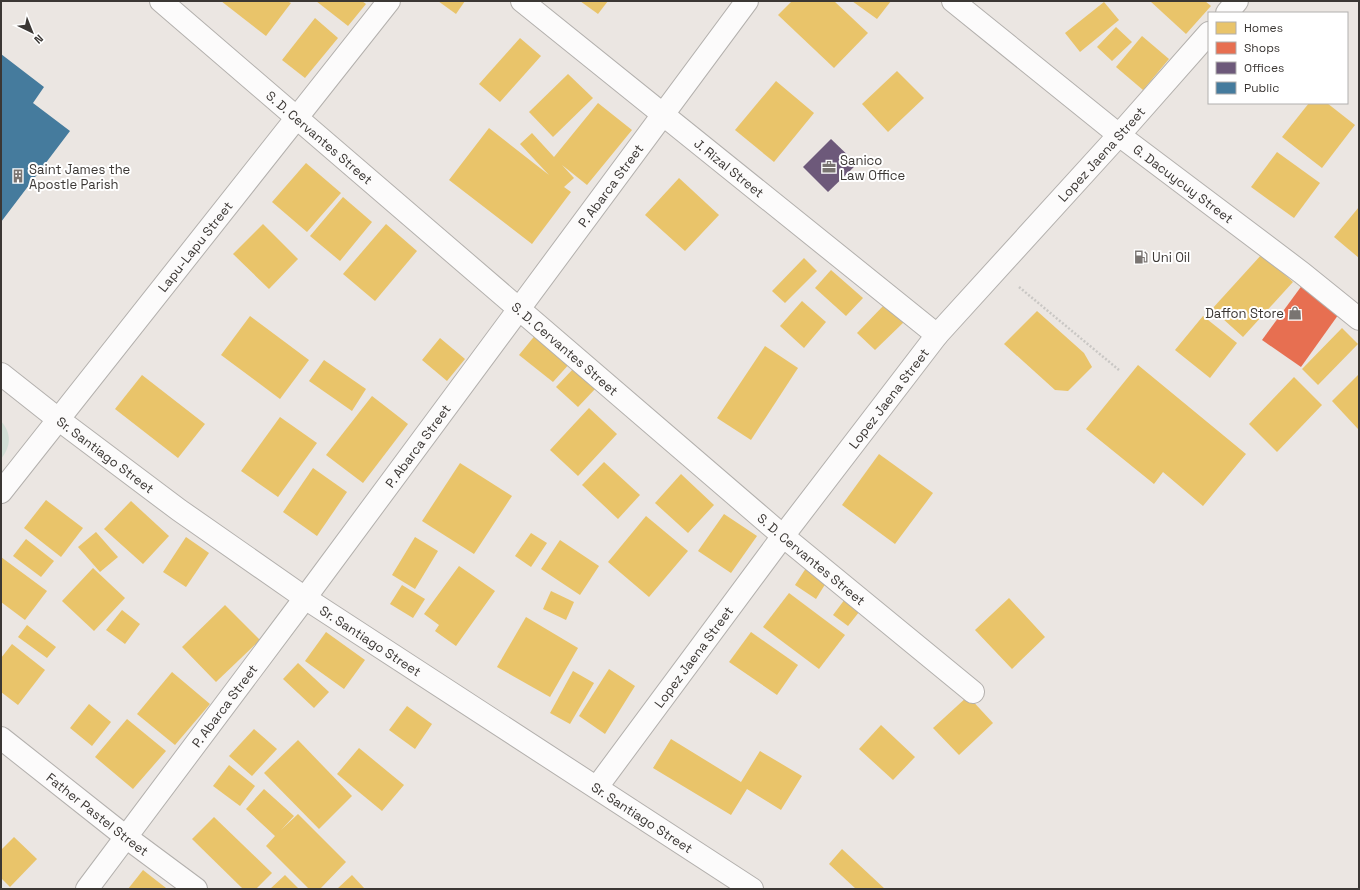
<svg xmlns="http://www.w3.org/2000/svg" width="1360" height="890" viewBox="0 0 1360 890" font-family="'Space Grotesk',sans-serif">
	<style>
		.green { fill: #d2dfd6 }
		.homes { fill: #e9c46a }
		.shops { fill: #e76f51 }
		.offices { fill: #6d597a }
		.public { fill: #457b9d }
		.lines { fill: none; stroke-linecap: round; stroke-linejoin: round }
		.street-casing { stroke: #b3b0ad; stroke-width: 24 }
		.path { stroke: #c9c7c4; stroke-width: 2.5; stroke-dasharray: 2 2; stroke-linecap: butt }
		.street { stroke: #fcfbfb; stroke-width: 22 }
		.labels { text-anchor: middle; stroke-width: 4; stroke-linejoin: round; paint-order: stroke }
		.street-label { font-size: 13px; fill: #3b3734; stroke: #fff }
		.poi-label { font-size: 13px; fill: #3b3734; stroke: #fff; text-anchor: start }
	</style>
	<rect width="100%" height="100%" fill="#ebe6e2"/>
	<path class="green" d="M1 421C12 434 11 446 1 459Z"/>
	<g class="homes">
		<polygon points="221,1 287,1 291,3 266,36"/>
		<polygon points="316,1 362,1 366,4 348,26"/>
		<polygon points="438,1 465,1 456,14"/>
		<polygon points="580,1 608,1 598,14"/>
		<polygon points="792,1 834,1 868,33 834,68 778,15"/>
		<polygon points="852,1 891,1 877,19"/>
		<polygon points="1150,1 1205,1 1211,6 1186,34"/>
		<polygon points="1104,2 1119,20 1080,52 1065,33"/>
		<polygon points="315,18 338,38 305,78 282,60"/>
		<polygon points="1116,27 1132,42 1112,61 1097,47"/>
		<polygon points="1142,36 1169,59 1143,90 1116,67"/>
		<polygon points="520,38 541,56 500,102 479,84"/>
		<polygon points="897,71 924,98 888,132 862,104"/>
		<polygon points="568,74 593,98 553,137 529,112"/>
		<polygon points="776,81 814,113 774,162 735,130"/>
		<polygon points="598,103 632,130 587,185 562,165 574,178 564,187 571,192 532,244 449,180 489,128 549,175 520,144 532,133 554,157"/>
		<polygon points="1309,103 1327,103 1355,125 1322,168 1282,137"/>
		<polygon points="1277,152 1320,183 1294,218 1251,187"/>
		<polygon points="306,163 341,193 307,232 272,202"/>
		<polygon points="679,178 719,215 685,251 645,215"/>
		<polygon points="343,197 372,222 340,261 310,236"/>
		<polygon points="1359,207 1359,258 1334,237"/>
		<polygon points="263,224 298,259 269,289 233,254"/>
		<polygon points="386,224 417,251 375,301 343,274"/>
		<polygon points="1262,254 1293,282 1243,337 1212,309"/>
		<polygon points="804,258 817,271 785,303 772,291"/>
		<polygon points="831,270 863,298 846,316 815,288"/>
		<polygon points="802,301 826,322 804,348 780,326"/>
		<polygon points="886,303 905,321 875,350 857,333"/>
		<polygon points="1037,311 1084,353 1092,367 1068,391 1055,390 1004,344"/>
		<polygon points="250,316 309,360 280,399 221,355"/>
		<polygon points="1203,316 1237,343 1210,378 1175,350"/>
		<polygon points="1342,328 1358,344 1318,385 1302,369"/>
		<polygon points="537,333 571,362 553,382 519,355"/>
		<polygon points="440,338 465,359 447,381 422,360"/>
		<polygon points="765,346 798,368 751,440 717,418"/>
		<polygon points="324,360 366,389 352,411 309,381"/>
		<polygon points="1138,365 1246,454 1203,506 1163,472 1154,484 1086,429"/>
		<polygon points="573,369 595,389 578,407 556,387"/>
		<polygon points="1359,374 1359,428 1358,429 1332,401"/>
		<polygon points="142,375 205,424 178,458 115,409"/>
		<polygon points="1294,377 1322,405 1277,452 1249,424"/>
		<polygon points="372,396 408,424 363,483 326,455"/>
		<polygon points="589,408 617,434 578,476 550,450"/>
		<polygon points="280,417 317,443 278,497 241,471"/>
		<polygon points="879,454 933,493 895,544 842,505"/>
		<polygon points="604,462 640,495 618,519 582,485"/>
		<polygon points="460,463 512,496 474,554 422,521"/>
		<polygon points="313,468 347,492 317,536 283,512"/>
		<polygon points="681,474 714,505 688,533 655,503"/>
		<polygon points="46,500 83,528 61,557 24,528"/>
		<polygon points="131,501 169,536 143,564 104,529"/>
		<polygon points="724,514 757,536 731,573 698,551"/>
		<polygon points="646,516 688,551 649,597 608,562"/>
		<polygon points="96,532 118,557 100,572 78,547"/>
		<polygon points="531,533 547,543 531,567 515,556"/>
		<polygon points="186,537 209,553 186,587 163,572"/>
		<polygon points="415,537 438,551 415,589 392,575"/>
		<polygon points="26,539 54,561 41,577 13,556"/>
		<polygon points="560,540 599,566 580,595 541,569"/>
		<polygon points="1,557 47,591 25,620 1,602"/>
		<polygon points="808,565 829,578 816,599 795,585"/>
		<polygon points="459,566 495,591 456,646 435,631 439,625 424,614"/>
		<polygon points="93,568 125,598 94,631 62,601"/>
		<polygon points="402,585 425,599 413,618 390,604"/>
		<polygon points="551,591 574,602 566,620 543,609"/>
		<polygon points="789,593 845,635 819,669 763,627"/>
		<polygon points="848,595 863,607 848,626 833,615"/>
		<polygon points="1009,598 1045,637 1012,669 975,630"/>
		<polygon points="225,605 260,640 216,682 182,647"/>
		<polygon points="122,610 140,624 125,644 106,630"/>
		<polygon points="526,617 578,648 550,697 497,667"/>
		<polygon points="27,625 56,647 47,658 18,637"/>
		<polygon points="326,632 365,660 344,689 305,661"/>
		<polygon points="751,632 798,665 777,695 729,662"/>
		<polygon points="12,644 45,670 18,705 1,692 1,658"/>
		<polygon points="298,663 329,692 314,708 283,679"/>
		<polygon points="609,669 635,686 605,734 579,716"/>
		<polygon points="573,671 594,683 570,724 550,713"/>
		<polygon points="172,672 210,704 175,745 137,714"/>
		<polygon points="968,696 993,723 959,755 933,728"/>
		<polygon points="89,704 111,722 92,746 70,728"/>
		<polygon points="407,706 432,724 415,749 389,730"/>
		<polygon points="127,719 166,751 133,789 95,757"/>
		<polygon points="881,725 915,757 893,780 859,749"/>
		<polygon points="254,729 277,749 252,776 229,756"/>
		<polygon points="671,739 741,782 760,751 802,776 781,810 747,789 731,815 653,768"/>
		<polygon points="298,740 352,796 319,829 264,773"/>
		<polygon points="359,748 404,785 382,811 337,774"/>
		<polygon points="229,765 255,786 240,806 213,786"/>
		<polygon points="264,789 294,816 281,830 298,814 346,862 320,889 309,889 266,846 275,836 246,809"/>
		<polygon points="214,817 272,873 256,889 243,889 192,839"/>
		<polygon points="14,837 37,859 10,887 1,878 1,850"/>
		<polygon points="842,849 885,889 856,889 829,864"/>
		<polygon points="143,870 166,888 165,889 128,889"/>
		<polygon points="285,875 299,889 270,889"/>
		<polygon points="352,875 365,889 337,889"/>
	</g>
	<polygon class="shops" points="1303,284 1341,311 1301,367 1262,340"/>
	<polygon class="offices" points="831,139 857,164 828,192 803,167"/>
	<polygon class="public" points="1,54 44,87 33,103 70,131 1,222"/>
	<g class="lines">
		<g class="street-casing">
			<g id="street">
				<path id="s1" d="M161 1 783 536 973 692"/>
				<path id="s2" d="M522 1 937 335"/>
				<path id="s3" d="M953 1 1119 135 1302 273 1359 319"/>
				<polyline points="1227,13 1237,1"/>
				<path id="s4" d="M1 374 58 419 179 510 305 598 752 889"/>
				<path id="s5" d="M1 492 389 1"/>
				<path id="s6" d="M1 738 126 837 196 889"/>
				<path id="s7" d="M597 787 783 536 937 335 1119 135 1209 33"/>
				<path id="s8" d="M87 889 305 598 747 1"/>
			</g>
		</g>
		<polyline class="path" points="1019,287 1119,370"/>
		<use href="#street" class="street"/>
	</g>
	<defs>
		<g id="office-bare" transform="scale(1.08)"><path d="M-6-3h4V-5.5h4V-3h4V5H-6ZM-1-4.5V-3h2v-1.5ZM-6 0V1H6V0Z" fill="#797471" stroke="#fff" stroke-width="2.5" paint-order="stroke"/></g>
		<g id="building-bare" transform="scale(1.08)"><path d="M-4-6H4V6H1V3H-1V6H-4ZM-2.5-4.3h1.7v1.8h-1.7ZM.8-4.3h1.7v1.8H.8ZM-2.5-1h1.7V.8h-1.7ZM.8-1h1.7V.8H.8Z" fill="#797471" stroke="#fff" stroke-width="2.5" paint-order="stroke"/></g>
		<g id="fuel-bare" transform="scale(1.08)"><path d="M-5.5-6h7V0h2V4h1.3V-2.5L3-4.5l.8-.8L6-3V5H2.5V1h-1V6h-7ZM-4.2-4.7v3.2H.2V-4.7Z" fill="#797471" stroke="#fff" stroke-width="2.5" paint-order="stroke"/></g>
		<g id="shop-bare" transform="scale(1.08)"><path d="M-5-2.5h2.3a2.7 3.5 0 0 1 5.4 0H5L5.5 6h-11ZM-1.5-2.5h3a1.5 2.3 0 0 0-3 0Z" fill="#797471" stroke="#fff" stroke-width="2.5" paint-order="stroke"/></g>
	</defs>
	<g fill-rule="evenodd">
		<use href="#office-bare" x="829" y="167"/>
		<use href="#building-bare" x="18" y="176"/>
		<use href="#fuel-bare" x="1141" y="257"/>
		<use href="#shop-bare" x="1295" y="313"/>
	</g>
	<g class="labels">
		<g class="street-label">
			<text dy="5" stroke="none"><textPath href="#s1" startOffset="209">S. D. Cervantes Street</textPath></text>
			<text dy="5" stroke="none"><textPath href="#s7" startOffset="810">Lopez Jaena Street</textPath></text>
			<text dy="5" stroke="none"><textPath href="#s2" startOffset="266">J. Rizal Street</textPath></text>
			<text dy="5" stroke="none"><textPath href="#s3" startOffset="294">G. Dacuycuy Street</textPath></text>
			<text dy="5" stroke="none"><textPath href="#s8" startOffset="877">P. Abarca Street</textPath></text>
			<text dy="5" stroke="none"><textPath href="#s5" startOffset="313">Lapu-Lapu Street</textPath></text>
			<text dy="5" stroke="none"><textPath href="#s1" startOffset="533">S. D. Cervantes Street</textPath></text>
			<text dy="5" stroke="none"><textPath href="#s7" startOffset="486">Lopez Jaena Street</textPath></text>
			<text dy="5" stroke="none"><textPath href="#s8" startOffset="553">P. Abarca Street</textPath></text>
			<text dy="5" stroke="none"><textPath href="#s4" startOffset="132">Sr. Santiago Street</textPath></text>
			<text dy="5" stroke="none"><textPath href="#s1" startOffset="857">S. D. Cervantes Street</textPath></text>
			<text dy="5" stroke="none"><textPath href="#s4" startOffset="456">Sr. Santiago Street</textPath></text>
			<text dy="5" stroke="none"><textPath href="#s7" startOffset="162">Lopez Jaena Street</textPath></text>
			<text dy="5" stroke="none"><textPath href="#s8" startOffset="229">P. Abarca Street</textPath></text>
			<text dy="5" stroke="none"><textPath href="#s6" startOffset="123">Father Pastel Street</textPath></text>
			<text dy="5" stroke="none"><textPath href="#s4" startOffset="780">Sr. Santiago Street</textPath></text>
		</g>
		<g class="poi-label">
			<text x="840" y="165">Sanico<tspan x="840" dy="15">Law Office</tspan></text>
			<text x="29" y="174">Saint James the<tspan x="29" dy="15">Apostle Parish</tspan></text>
			<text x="1152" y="262">Uni Oil</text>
			<text x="1284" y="318" text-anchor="end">Daffon Store</text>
		</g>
	</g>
	<rect width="1360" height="890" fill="none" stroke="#3b3734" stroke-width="4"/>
	<rect x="1208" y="12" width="140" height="92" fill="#ffffff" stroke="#b1afae"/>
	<rect x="1216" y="22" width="20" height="12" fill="#e9c46a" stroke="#b1afae"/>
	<text x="1244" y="32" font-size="12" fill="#3b3734">Homes</text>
	<rect x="1216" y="42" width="20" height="12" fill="#e76f51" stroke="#b1afae"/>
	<text x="1244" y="52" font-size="12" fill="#3b3734">Shops</text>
	<rect x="1216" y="62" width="20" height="12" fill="#6d597a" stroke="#b1afae"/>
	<text x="1244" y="72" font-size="12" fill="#3b3734">Offices</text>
	<rect x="1216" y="82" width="20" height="12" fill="#457b9d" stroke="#b1afae"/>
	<text x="1244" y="92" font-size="12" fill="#3b3734">Public</text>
	<g transform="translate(32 32) rotate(137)" stroke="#ffffff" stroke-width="3" paint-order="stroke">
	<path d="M0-3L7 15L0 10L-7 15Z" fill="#3b3734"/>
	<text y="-6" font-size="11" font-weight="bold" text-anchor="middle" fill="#3b3734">N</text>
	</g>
</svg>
